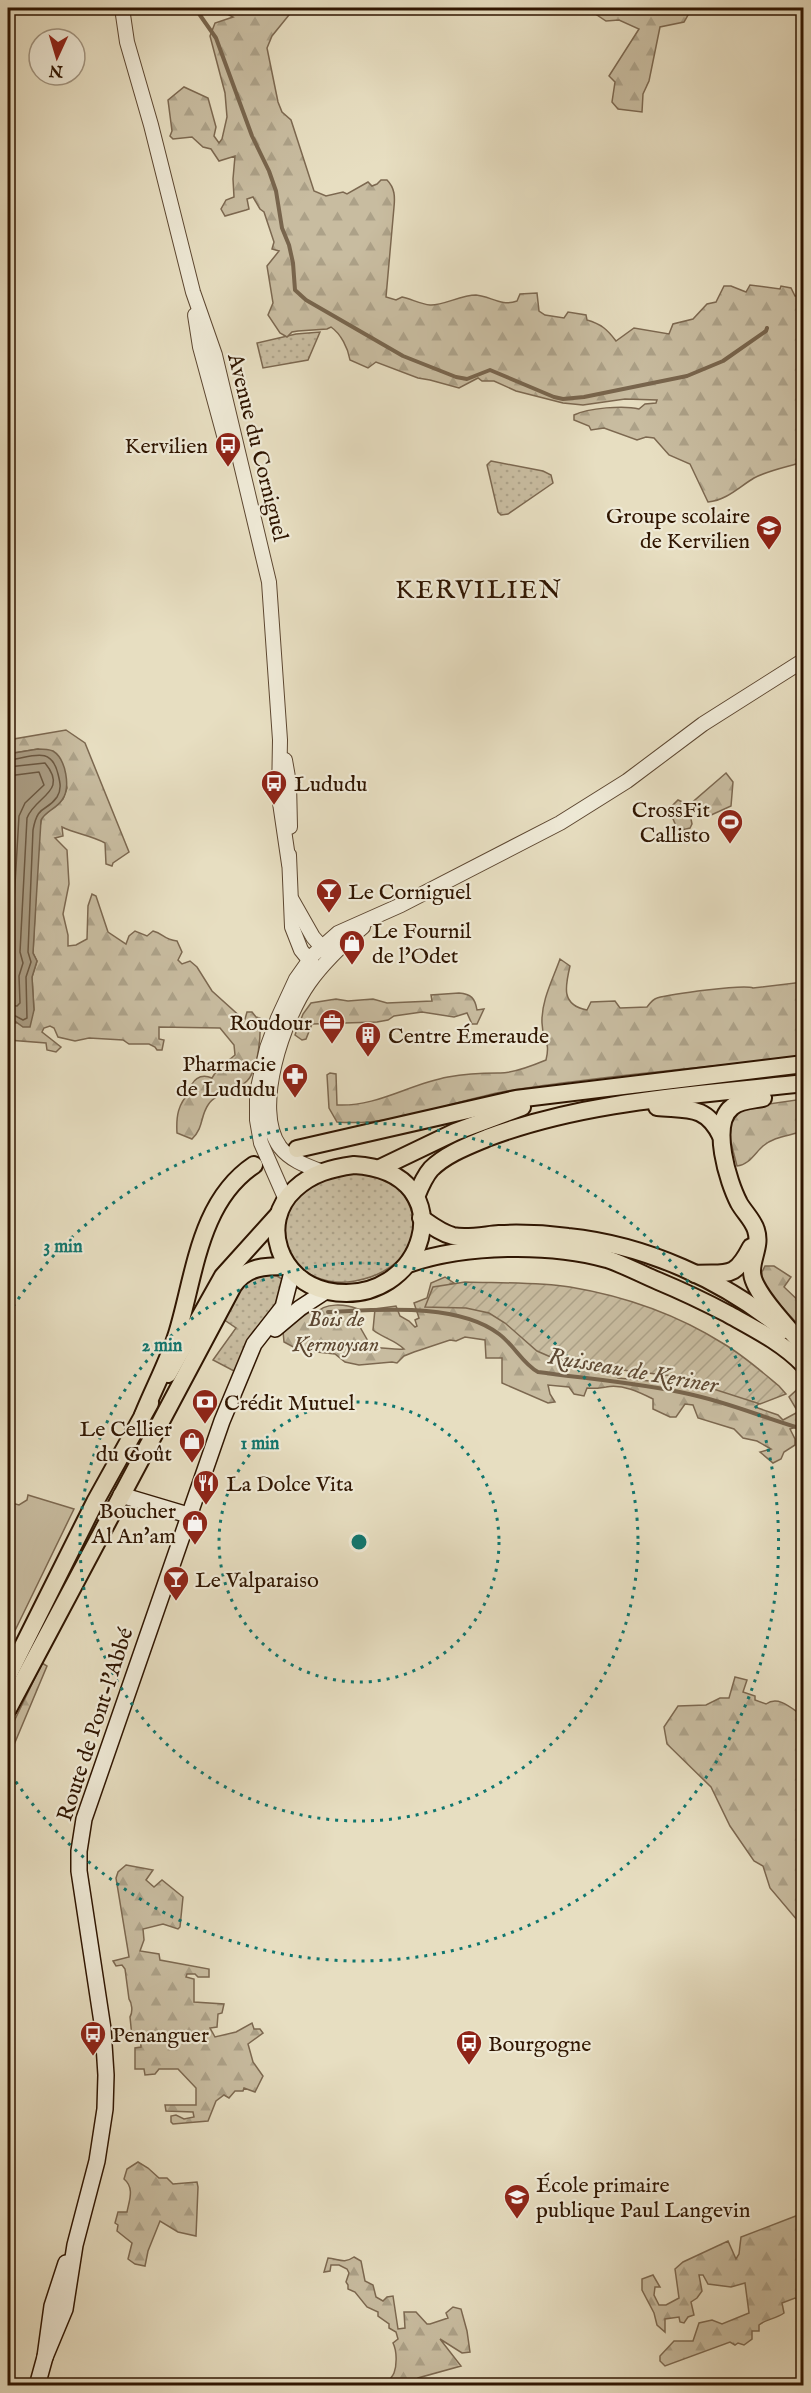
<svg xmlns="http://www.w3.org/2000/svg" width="811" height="2393" viewBox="0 0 811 2393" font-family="'IM FELL English',serif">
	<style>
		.grass { fill: url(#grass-dots); stroke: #7c6850; stroke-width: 1.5 }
		.forest { fill: url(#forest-firs); stroke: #7c6850; stroke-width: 1.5 }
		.garden { fill: url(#garden-furrows); stroke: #7c6850; stroke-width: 1.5 }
		.pitch { fill: #c8bca0; stroke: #7c6850; stroke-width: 1.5 }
		.water { fill: #a89a80; stroke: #78654d; stroke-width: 1.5 }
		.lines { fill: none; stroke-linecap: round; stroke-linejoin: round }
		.shore { stroke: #6c5840; stroke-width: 1.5 }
		.stream { stroke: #78654d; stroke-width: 4 }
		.tertiary-casing { stroke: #5d4731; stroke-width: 16 }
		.secondary-casing { stroke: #2f1501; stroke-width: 18 }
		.primary-casing { stroke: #2f1501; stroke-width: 20 }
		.trunk-casing { stroke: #2f1501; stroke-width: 20 }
		.tertiary { stroke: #efead7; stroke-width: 14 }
		.secondary { stroke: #efead7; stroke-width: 15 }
		.primary { stroke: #e7dec1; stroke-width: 16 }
		.trunk { stroke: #e7dec1; stroke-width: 16 }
		.ring { fill: none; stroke: #0f766e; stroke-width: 3; stroke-dasharray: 3 6 }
		.labels { text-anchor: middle; stroke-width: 4.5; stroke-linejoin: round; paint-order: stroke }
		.poi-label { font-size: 22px; fill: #2f1501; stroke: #efead7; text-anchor: start }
		.street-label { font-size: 22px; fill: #2f1501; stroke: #efead7 }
		.park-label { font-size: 22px; font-style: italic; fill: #5d4731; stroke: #efead7 }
		.water-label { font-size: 24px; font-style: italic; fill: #5f4a34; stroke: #efead7 }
		.quarter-label { font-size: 26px; letter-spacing: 1.5px; fill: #2f1501; stroke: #efead7 }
		.centre { fill: #0f766e; stroke: #efead7; stroke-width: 3 }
		.ring-label { font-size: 18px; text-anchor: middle; font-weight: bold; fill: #0f766e; stroke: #efead7; stroke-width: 4.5; stroke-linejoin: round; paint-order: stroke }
	</style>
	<defs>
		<pattern id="grass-dots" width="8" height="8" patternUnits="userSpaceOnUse" patternTransform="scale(1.5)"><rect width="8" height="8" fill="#c8bca0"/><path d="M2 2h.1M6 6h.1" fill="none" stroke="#aca188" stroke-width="1.8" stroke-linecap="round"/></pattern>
		<pattern id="forest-firs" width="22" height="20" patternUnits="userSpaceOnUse" patternTransform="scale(1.5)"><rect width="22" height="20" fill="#c8bca0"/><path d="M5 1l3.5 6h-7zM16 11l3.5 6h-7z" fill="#aca188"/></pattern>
		<pattern id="garden-furrows" width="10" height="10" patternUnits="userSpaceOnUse" patternTransform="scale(1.5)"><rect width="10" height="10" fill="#c8bca0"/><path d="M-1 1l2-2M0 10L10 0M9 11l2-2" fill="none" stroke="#aca188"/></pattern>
	</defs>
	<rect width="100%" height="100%" fill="#e7dec1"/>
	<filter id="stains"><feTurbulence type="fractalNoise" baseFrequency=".00333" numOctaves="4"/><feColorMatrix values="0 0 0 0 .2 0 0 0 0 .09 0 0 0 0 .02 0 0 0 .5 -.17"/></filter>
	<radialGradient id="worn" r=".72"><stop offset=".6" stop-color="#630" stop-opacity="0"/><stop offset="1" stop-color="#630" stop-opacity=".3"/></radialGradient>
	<g class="grass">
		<polygon points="320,332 308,360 263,368 257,343 296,334"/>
		<polygon points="491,461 543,471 551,475 553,483 508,514 501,515 498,512 487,465"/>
		<path d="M359 1173C367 1174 379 1174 386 1178 409 1190 425 1232 406 1253 391 1269 377 1277 355 1281 293 1292 257 1226 307 1188 321 1177 343 1174 359 1173Z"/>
		<path d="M266 1274 277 1276 282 1279 284 1288 282 1298 234 1371 213 1360 236 1328 223 1319C234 1294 240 1282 266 1274Z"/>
	</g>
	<g class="forest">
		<path d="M216 8H284L289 15 272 36 267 48 278 102 282 112 291 120 314 191 326 196 343 192 347 194 368 182 372 186 377 184 381 180H387C395 188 395 197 394 207L386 297 396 300 402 297C411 299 421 304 430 305 442 306 461 295 476 295 490 296 502 307 517 301L520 294 537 293 539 311 545 315 564 318 568 312 586 315 587 320C601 324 607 329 616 341L634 328 669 334 673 324 693 319 707 304 716 302 724 286H731L746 292 750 285 780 289 781 286 791 288 795 296H799L803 291V462C787 467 769 470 754 478 739 487 727 500 708 502L690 464 669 455 654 438 646 437 637 440 604 428 591 430 589 426 574 420V415C588 408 624 405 639 409L645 404 656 403 657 400 625 399 583 405 563 403 516 391 494 381H482L478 378 459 388 430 380 418 378 376 362 368 368 350 360C348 348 341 334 331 327L327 329 298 331 292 332 287 337 280 333 268 315 273 303 267 266 279 251 272 249 274 242 264 212 260 209 253 197 247 199 249 209 246 210 225 216 221 209 226 200 234 197 233 179 235 156 219 161 211 149 203 147 192 137 173 139 170 136 172 131 168 100 184 87 208 98 216 127 214 136 219 143 222 139 227 117 225 93 210 36 215 23 233 17Z"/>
		<polygon points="597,8 692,8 684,22 660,27 649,81 643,94 642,112 618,109 612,102 615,82 609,76 639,29 619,20 606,21 594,13"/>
		<path d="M66 730 85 743 129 852 113 863 112 866 106 864 105 843C90 835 76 834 62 827L63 836 55 838 67 850 69 884 63 914 68 935V946L76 945 87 939 88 906 92 894 96 896 108 932 126 944 129 936 135 931 147 936 153 931C164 934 163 939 177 941L182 952 178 960 182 964 190 961 197 967 212 991 243 1019H245L247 1012H252L256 1017 260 1018C261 1033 259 1069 247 1081 237 1091 216 1092 208 1105 200 1117 204 1127 192 1139L177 1133C176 1116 178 1104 190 1092 191 1080 200 1073 212 1078L217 1070 235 1055 234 1045 220 1028 159 1027V1039L164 1040 162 1050H157L155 1047 149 1044H129L123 1040 89 1038 75 1041 58 1037 54 1028 50 1026 44 1028 42 1032 61 1047 56 1052 47 1050 46 1043 8 1040V1016L16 1023 34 1010 32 977 37 961 33 953 39 831 42 817 63 799 67 788 60 759 38 749 8 754V740Z"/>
		<polygon points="726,773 733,782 731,806 709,816 705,816 696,806 689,809 692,824 690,828 678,831 669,809 678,800 689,805"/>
		<path d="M560 959 570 966C565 987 561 1005 587 1010L591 1002 615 1001 620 1008 647 1007C650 1003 653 999 657 998 671 994 744 984 753 988L803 982V1056C705 1068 605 1075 507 1091 451 1101 395 1127 337 1122L329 1108 327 1075 330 1073 336 1074 337 1105C377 1107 409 1084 448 1077 464 1074 481 1073 498 1073 511 1074 534 1065 546 1060 551 1040 542 1040 542 1023 541 1001 553 979 560 959Z"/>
		<path d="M459 993C471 994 475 998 477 1010L484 1009 477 1024H472L467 1013 454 1017 422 1012 394 1016 388 1020 377 1022 312 1024 306 1039 302 1040 295 1035 303 1014 311 1003 336 999 348 1001 373 999 387 1003 432 1001 431 995Z"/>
		<path d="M803 1099V1131C790 1136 775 1136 763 1146 755 1153 749 1165 737 1166L730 1139 731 1120 741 1108Z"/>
		<polygon points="765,1266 774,1266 791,1277 784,1287 803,1305 803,1330 762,1285 762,1272"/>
		<path d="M445 1277 454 1283 435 1290 467 1297 596 1360 618 1378 650 1381 675 1372 760 1403 755 1407 778 1415 783 1420 798 1412 789 1397 802 1385 803 1431 796 1427 790 1429 795 1439V1445L784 1452 781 1459 773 1463 760 1452 771 1449 757 1441 743 1438 734 1429 698 1418 693 1405 685 1404 676 1417H670L653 1409V1399C639 1392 623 1384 606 1387 599 1388 595 1389 587 1388L584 1396 574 1394 569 1387 548 1385 550 1394 555 1402 548 1403 502 1383V1358H486L485 1340 465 1337 456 1341 450 1340 414 1352 404 1356 397 1363 392 1362 359 1365 345 1362 335 1354 299 1350 284 1342 283 1331 290 1323 310 1312 315 1314C325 1302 345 1304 358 1309L360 1327 372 1348C384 1347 393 1350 404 1349 395 1340 383 1338 373 1330L375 1309 396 1306 400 1316 409 1321 415 1327 417 1326 415 1320 419 1318 414 1303 427 1298 431 1283Z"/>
		<polygon points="42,1663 47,1666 8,1759 8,1734"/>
		<path d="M735 1677 747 1680 743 1692 755 1696V1700L766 1704C779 1695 792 1709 803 1716V1927L770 1888 763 1866 754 1861 730 1826 711 1787 667 1744 664 1727 678 1706 706 1705 720 1698H729Z"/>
		<path d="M126 1865 153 1870 146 1880 154 1887 162 1880 183 1897 180 1927 178 1929 163 1924 143 1929 144 1940 140 1951 159 1954 160 1960 209 1969V1977H198L195 1974H187L186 1977 194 1979V2002L224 2004 222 2013 218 2014 217 2027 210 2028 215 2037 236 2032 252 2023 254 2029H260L263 2033 248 2044 253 2062 263 2076 255 2092 244 2088 243 2091H235L229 2098 224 2095 216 2101 208 2121 173 2124 171 2122V2116L176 2115 184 2119 194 2117 193 2112 166 2111 165 2105H196V2088L178 2069H159L155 2074 145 2075 144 2069H135V2048L141 2047 140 2036 132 2037 130 2017C133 2012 132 2003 129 1999L125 1969 122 1965 116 1966 113 1961 129 1957 116 1878 118 1872Z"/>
		<path d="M138 2162 148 2168 159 2178H167L173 2184 197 2182 198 2187 196 2236 178 2232 160 2221 148 2251 145 2266 135 2264 128 2259 132 2243 117 2231 118 2225 115 2223 118 2212H127C129 2201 135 2188 124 2179L127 2169Z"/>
		<path d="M801 2214 804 2218 803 2300 800 2302 795 2298 782 2303 784 2313C776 2319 766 2319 759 2325V2331H752V2339L744 2345 738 2343 735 2345 730 2342 665 2366 660 2361V2356L674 2341H693L699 2323 712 2320 722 2324 749 2313 745 2283 731 2287 708 2284 703 2275H699L702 2291 697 2298 691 2302 694 2315 688 2317 684 2323 680 2322 679 2317 665 2319V2332L657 2325 654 2313 642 2290V2279L653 2275 660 2287H655L654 2295 659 2305H666L679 2298 675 2269 683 2262 728 2241 736 2259 739 2254 741 2237Z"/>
		<path d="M354 2257 361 2261 365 2281 373 2285 376 2297 383 2301 387 2297 393 2296 398 2329 405 2328 404 2312H416L427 2324H430L448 2318 446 2313 453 2307 461 2309 467 2331 470 2352 462 2353 440 2339 461 2366 418 2378 415 2385H386C388 2380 392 2378 394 2373 397 2365 397 2351 393 2343L398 2339 396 2332 389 2328V2324L378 2316V2312L367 2307 355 2292 348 2289V2285L346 2282 349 2273 347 2269 339 2265H331L330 2271 324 2272 328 2258C339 2259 344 2264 354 2257Z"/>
	</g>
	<path class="garden" d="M465 1282C499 1283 536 1282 570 1287 624 1296 678 1315 724 1344 744 1356 761 1371 779 1386L786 1394 760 1404 673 1376 588 1366 553 1358 537 1351 505 1323 489 1313 466 1308 425 1307 433 1287Z"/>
	<polygon class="pitch" points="28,1495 74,1509 8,1645 8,1502 19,1505 27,1500"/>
	<path class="water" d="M38 749C43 749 48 749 53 751 66 759 71 788 62 800 56 809 46 811 41 820L33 953 37 961 32 977 34 1010 30 1027H23L8 1016V754Z"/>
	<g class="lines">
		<g class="shore">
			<path d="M8 760C30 758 51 744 58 774 60 782 62 789 57 797 46 813 38 803 33 830L28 952 31 962 26 977 27 1018 23 1020 8 1012"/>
			<path d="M8 767 45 763C69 792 35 796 27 818L20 952 23 963 19 976 20 1003 17 1006 8 1005"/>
			<path d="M8 776 39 772 44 785 25 803 19 816 11 952C12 966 10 979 10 993L8 995"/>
		</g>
		<g class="stream">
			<polyline points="195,8 216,38 252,136 269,171 276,191 282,228 289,245 293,263 295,290 306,300 403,356 456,377 467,379 490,370 554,397 563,399 584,397 687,376 723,361 766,331 767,328"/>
			<path d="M328 1312C378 1310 457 1302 499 1334 514 1345 523 1364 538 1372 589 1379 639 1383 689 1394 727 1402 762 1417 799 1428L804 1425"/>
		</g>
		<g class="tertiary-casing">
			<g id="tertiary">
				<polyline points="122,8 127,42 151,125 193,292 215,355 269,582 280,740 279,796 289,864"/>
				<polyline points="195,315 200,347 225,439"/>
				<polyline points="285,760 289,783 290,827"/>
				<polyline points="289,855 292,927 301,950 313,965"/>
				<polyline points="292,900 313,937 328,954"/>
				<path d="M323 1172C307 1166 291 1161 280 1147 252 1109 284 1018 309 983 324 962 343 944 363 927"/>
				<polyline points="286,1200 261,1143 257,1120 257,1092 267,1048 278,1018 296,979 313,955 338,933 401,905 560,823 627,781 703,724 804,660"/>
			</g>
		</g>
		<g class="secondary-casing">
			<g id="secondary">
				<polyline points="275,1329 300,1308 326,1291"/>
				<polyline points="121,1495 188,1515"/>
				<polyline points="45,2357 65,2309 75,2245 97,2161 105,2109 106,2075 103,2029 79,1871 79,1851 84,1819 222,1421 254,1344 283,1307 292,1272"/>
				<polyline points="37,2386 45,2357 52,2306 66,2263"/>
			</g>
		</g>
		<g class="primary-casing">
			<g id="primary">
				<path d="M354 1165C468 1172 425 1311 327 1291 280 1281 258 1223 295 1189 312 1173 332 1168 354 1165Z"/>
				<path d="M421 1218C431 1225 441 1233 453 1236 467 1239 485 1235 499 1234 522 1233 545 1234 568 1237 646 1245 723 1280 784 1330"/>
				<path d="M408 1264C465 1244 550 1243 607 1259 625 1265 641 1274 658 1281 682 1291 705 1302 728 1314 755 1329 783 1343 804 1365"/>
				<polyline points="168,1374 223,1276 278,1215"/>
				<polyline points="8,1676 95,1502 150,1403"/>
				<path d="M8 1709 233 1286C246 1266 266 1266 287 1266"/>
			</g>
		</g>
		<g class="trunk-casing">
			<g id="trunk">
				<path d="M763 1098C753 1100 740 1100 732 1107 710 1124 728 1182 739 1203 744 1212 753 1220 756 1230 761 1245 752 1257 752 1271 751 1290 787 1326 800 1342"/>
				<path d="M657 1107C688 1110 706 1105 721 1136"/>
				<polyline points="297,1149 516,1099 804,1064"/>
				<polyline points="380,1168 455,1132 522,1107"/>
				<path d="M416 1197C420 1187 424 1177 431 1169 446 1154 468 1146 487 1138 586 1100 699 1095 804 1083"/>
				<path d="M695 1274C728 1272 734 1280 751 1247"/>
				<path d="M143 1415C154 1388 168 1362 177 1334 195 1275 199 1202 254 1165"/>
			</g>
		</g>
		<use href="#tertiary" class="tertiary"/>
		<use href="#secondary" class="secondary"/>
		<use href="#primary" class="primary"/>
		<use href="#trunk" class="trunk"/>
	</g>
	<g class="ring">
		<circle cx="359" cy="1542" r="140"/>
		<circle cx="359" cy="1542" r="279"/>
		<path d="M8 1314A419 419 0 1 1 8 1770"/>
	</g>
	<defs>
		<g id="bus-pin" transform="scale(1.35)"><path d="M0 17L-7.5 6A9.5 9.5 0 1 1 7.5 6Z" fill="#8f2418" stroke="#efead7"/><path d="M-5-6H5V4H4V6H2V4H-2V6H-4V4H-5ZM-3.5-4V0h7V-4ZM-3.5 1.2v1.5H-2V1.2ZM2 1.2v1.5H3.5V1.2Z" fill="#fff"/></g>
		<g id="school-pin" transform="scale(1.35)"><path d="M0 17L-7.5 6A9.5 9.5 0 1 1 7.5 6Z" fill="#8f2418" stroke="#efead7"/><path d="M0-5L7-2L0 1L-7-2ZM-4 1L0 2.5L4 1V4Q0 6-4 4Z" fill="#fff"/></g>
		<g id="stadium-pin" transform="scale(1.35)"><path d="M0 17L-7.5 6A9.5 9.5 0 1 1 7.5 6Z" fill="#8f2418" stroke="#efead7"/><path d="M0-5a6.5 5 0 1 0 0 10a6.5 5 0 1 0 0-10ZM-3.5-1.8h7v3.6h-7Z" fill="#fff"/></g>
		<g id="bar-pin" transform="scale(1.35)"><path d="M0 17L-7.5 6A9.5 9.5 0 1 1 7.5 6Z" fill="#8f2418" stroke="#efead7"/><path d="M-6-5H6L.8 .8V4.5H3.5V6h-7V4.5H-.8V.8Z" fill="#fff"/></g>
		<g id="shop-pin" transform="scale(1.35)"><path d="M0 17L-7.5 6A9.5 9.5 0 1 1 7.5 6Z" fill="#8f2418" stroke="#efead7"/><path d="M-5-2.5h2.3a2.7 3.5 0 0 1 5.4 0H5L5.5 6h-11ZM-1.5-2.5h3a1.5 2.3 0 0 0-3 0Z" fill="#fff"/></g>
		<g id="office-pin" transform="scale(1.35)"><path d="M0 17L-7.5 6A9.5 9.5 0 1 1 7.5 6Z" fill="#8f2418" stroke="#efead7"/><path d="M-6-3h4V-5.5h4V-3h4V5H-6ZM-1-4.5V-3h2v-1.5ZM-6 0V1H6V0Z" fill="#fff"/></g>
		<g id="building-pin" transform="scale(1.35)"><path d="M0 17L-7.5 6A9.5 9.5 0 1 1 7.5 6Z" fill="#8f2418" stroke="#efead7"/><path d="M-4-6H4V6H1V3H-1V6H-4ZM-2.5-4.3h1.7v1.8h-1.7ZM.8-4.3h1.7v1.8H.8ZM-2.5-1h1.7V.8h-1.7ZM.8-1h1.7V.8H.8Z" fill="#fff"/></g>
		<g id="pharmacy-pin" transform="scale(1.35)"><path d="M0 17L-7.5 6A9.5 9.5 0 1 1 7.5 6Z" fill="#8f2418" stroke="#efead7"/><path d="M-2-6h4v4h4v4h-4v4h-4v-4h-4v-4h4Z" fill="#fff"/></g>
		<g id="bank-pin" transform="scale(1.35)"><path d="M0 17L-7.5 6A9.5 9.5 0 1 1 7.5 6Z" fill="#8f2418" stroke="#efead7"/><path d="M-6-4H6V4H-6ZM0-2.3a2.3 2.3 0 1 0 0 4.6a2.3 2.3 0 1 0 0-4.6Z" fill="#fff"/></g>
		<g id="restaurant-pin" transform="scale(1.35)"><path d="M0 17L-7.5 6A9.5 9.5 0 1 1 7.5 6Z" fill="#8f2418" stroke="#efead7"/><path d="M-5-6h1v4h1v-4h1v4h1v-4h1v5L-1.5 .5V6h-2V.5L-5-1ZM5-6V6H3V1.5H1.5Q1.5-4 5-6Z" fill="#fff"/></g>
	</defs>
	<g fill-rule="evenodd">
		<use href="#bus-pin" x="228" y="445"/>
		<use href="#school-pin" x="769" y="528"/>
		<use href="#bus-pin" x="274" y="783"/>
		<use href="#stadium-pin" x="730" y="822"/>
		<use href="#bar-pin" x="329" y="891"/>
		<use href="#shop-pin" x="352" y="943"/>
		<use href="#office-pin" x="332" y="1022"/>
		<use href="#building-pin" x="368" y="1035"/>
		<use href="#pharmacy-pin" x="295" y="1076"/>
		<use href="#bank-pin" x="205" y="1402"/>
		<use href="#shop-pin" x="192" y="1441"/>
		<use href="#restaurant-pin" x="206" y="1483"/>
		<use href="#shop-pin" x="195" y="1523"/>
		<use href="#bar-pin" x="176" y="1579"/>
		<use href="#bus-pin" x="93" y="2034"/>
		<use href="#bus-pin" x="469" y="2043"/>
		<use href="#school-pin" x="517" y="2197"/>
	</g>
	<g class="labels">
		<g class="poi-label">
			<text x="208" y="453" text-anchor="end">Kervilien</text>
			<text x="750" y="523" text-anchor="end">Groupe scolaire<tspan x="750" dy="25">de Kervilien</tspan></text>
			<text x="294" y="791">Lududu</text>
			<text x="710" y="817" text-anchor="end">CrossFit<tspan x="710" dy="25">Callisto</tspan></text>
			<text x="348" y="899">Le Corniguel</text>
			<text x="372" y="938">Le Fournil<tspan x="372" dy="25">de l'Odet</tspan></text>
			<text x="312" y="1030" text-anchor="end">Roudour</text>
			<text x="388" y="1043">Centre Émeraude</text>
			<text x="276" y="1071" text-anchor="end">Pharmacie<tspan x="276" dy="25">de Lududu</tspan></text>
			<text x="224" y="1410">Crédit Mutuel</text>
			<text x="172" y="1436" text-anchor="end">Le Cellier<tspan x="172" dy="25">du Goût</tspan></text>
			<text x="226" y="1491">La Dolce Vita</text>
			<text x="176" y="1518" text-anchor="end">Boucher<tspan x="176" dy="25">Al An'am</tspan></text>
			<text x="195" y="1587">Le Valparaiso</text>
			<text x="112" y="2042">Penanguer</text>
			<text x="488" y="2051">Bourgogne</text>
			<text x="536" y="2192">École primaire<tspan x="536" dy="25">publique Paul Langevin</tspan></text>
		</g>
		<g class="street-label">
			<text transform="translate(259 447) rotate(76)" y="8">Avenue du Corniguel</text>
			<text transform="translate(94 1724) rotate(-72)" y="8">Route de Pont-l'Abbé</text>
		</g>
		<g class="park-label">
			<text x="336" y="1326">Bois de<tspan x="336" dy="25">Kermoysan</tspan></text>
		</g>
		<g class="water-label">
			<text transform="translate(633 1370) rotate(10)" y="8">Ruisseau de Keriner</text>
		</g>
		<g class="quarter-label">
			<text x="479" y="598">KERVILIEN</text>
		</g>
	</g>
	<circle cx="359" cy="1542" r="9" class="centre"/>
	<g class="ring-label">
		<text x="63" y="1252">3 min</text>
		<text x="162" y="1351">2 min</text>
		<text x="260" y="1449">1 min</text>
	</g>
	<rect width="811" height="2393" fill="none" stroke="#e7dec1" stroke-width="30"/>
	<rect x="9" y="9" width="793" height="2375" fill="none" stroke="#2f1501" stroke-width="3"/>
	<rect x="15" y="15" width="781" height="2363" fill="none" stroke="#2f1501" stroke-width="1.5"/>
	<g transform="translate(57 57) rotate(184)"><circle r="28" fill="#efead7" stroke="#a29581" stroke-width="1.5"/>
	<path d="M0-4.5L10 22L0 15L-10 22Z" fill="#8f2418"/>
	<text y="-9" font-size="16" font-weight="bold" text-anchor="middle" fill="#2f1501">N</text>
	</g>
	<rect width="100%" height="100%" filter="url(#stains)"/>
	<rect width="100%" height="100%" fill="url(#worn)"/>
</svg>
